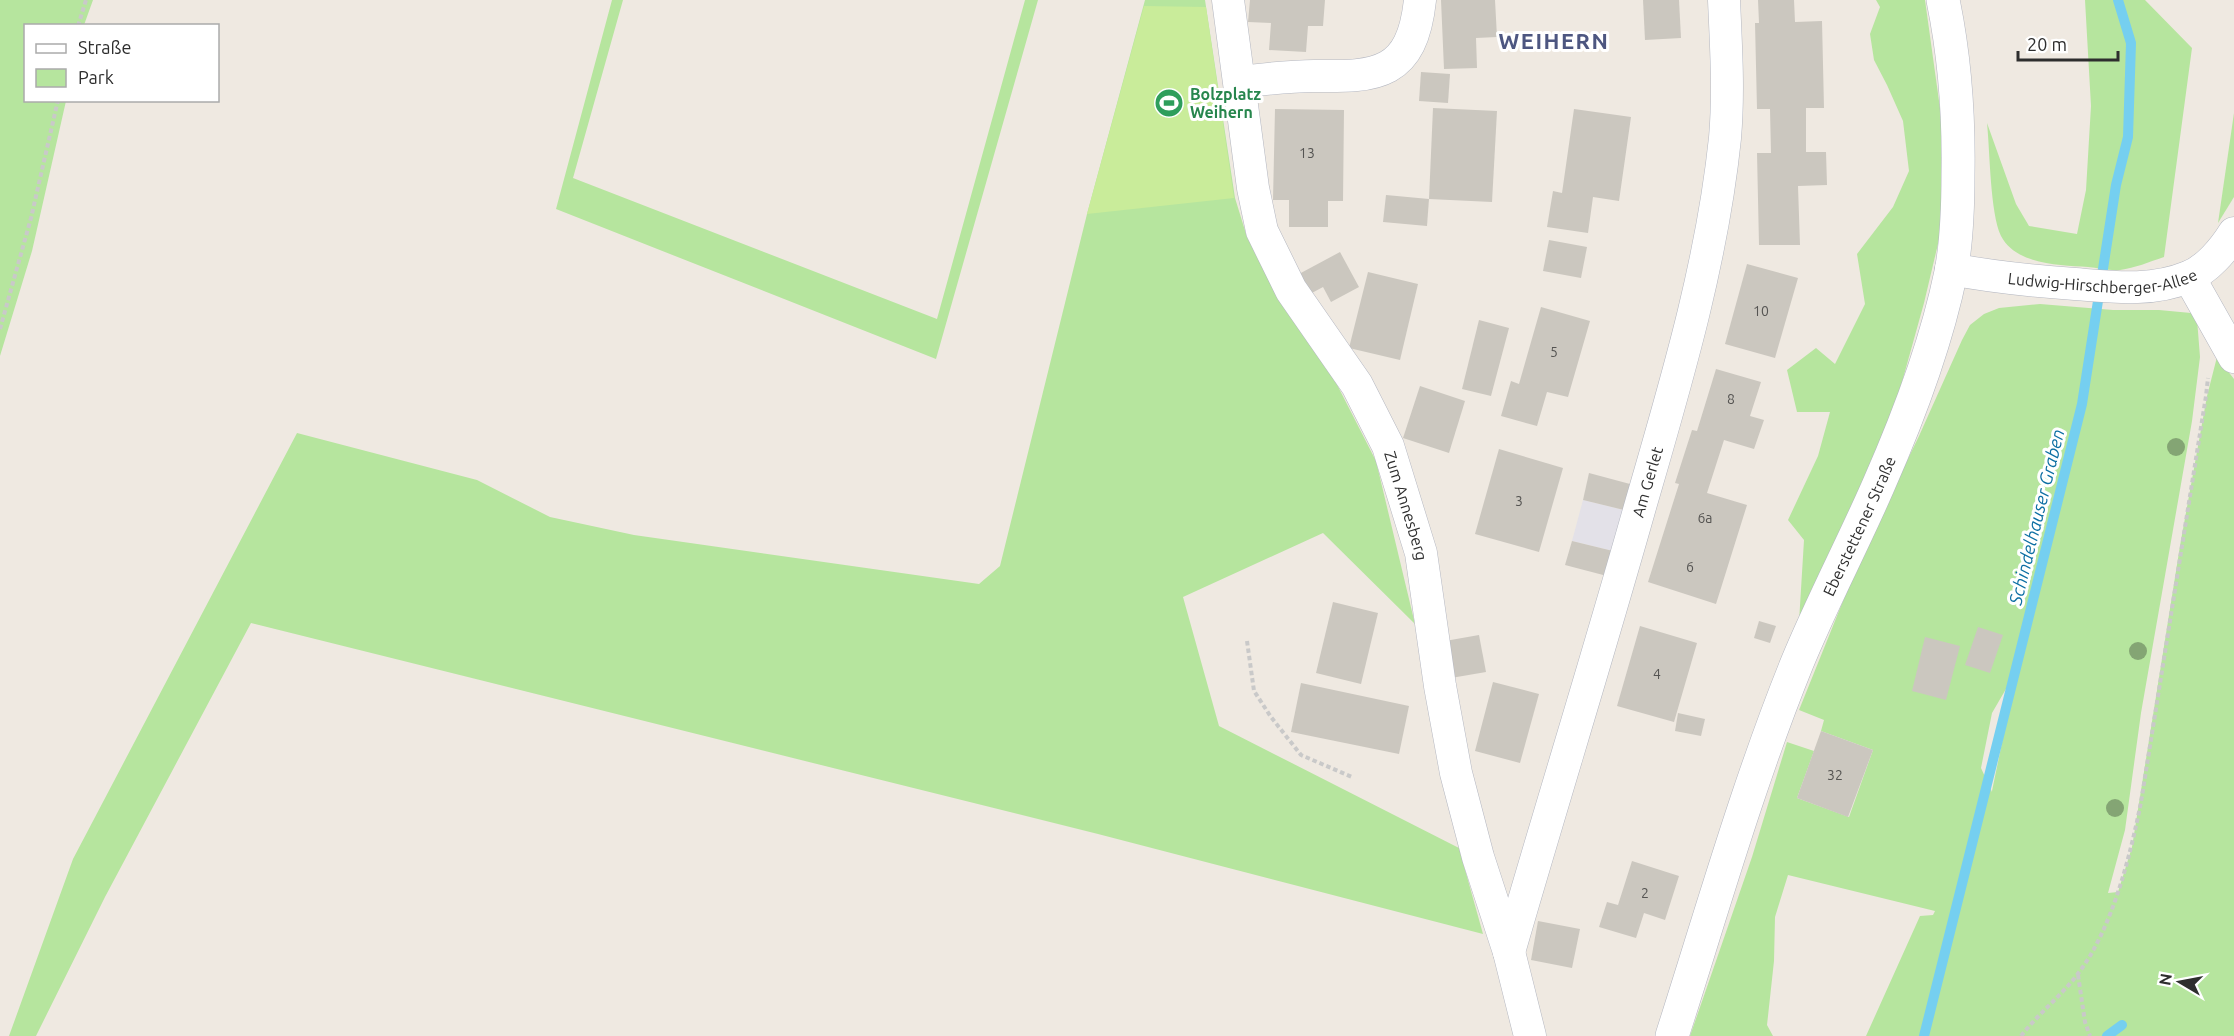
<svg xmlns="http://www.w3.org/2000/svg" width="2234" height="1036" viewBox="0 0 2234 1036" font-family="Ubuntu,sans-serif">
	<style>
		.industrial { fill: #e3e1e8 }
		.green { fill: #b6e59e; fill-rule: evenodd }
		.pitch { fill: #c9ec9a }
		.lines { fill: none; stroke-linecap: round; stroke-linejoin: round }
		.stream { stroke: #75cff0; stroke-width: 10 }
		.building { fill: #cbc7bf }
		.street-casing { stroke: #b4b7c1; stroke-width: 33 }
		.secondary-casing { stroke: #b4b7c1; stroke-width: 34 }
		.path { stroke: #c9c9c9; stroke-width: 4; stroke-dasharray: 4.5 3; stroke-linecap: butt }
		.street { stroke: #fff; stroke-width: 32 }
		.secondary { stroke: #fff; stroke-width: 33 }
		.tree { fill: #84a574 }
		.labels { text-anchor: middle; stroke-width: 6; stroke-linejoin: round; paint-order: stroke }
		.number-label { font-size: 14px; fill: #555452 }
		.leisure-label { font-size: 16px; font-weight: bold; fill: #27864d; stroke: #fff; text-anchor: start }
		.street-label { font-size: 16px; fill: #2e2e2e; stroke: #fff }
		.water-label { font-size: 18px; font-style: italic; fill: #0d6fa3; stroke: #fff }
		.district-label { font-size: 22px; font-weight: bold; letter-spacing: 1.5px; fill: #4d5680; stroke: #fff }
	</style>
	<rect width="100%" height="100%" fill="#efe9e1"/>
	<polygon class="industrial" points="1583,500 1624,510 1613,551 1572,541"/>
	<g class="green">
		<polygon points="0,0 93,0 84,25 26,26 26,100 66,101 32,251 0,356"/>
		<polygon points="612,0 623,0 573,178 937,319 1025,0 1038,0 936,359 556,209"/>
		<polygon points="1145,0 1205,0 1235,198 1247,237 1265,271 1326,363 1376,461 1415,624 1323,533 1183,597 1219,726 1459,848 1483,934 1098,834 251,623 105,897 36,1036 9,1036 73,859 297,433 477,480 550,517 634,535 979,584 1000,566 1087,214"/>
		<polygon points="1876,0 1925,0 1944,137 1942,227 1924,303 1897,400 1865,480 1799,622 1804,540 1788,520 1818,456 1830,412 1797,412 1787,370 1816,348 1835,364 1865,304 1857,254 1893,207 1909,171 1903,121 1887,85 1874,60 1870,34 1880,7"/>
		<path d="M2085 0H2145L2192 48 2164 257C2149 262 2135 268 2120 270 2110 271 2098 268 2088 267 2060 265 2016 265 2001 236 1990 213 1990 151 1987 123L2016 204 2029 226 2077 234 2086 190 2091 106Z"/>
		<polygon points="2234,113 2234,197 2218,223"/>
		<path d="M2040 304 2113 310H2159L2191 313 2197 319 2200 357 2192 421 2141 713 2125 830 2108 893 2118 892 2132 847 2180 546 2207 396 2217 357 2234 379V1036H1866L1920 916 1933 915 1935 911 1788 875 1775 917 1774 961 1767 1025 1773 1036H1690L1752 857 1787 742 1814 751 1797 798 1849 817 1873 750 1821 731 1824 720 1799 710 1862 554 1919 436 1962 340 1970 325 1984 314 1999 308ZM2017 670 1992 791V792L1981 768 1992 713Z"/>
	</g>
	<polygon class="pitch" points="1144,6 1206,7 1234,198 1087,214"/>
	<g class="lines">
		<g class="stream">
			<polyline points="1924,1036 2082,404 2116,185 2128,137 2131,43 2118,0"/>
			<polyline points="2107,1036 2122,1025"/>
		</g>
	</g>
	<g class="building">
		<polygon points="1250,0 1325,0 1323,26 1308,26 1306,52 1269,50 1271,23 1248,22"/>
		<polygon points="1441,0 1495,0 1497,37 1476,38 1477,68 1444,69"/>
		<polygon points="1643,0 1679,0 1681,38 1645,40"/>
		<polygon points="1758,0 1794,0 1795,22 1822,21 1824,108 1806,108 1806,152 1826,152 1827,185 1798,186 1800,245 1759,245 1757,153 1771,153 1770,109 1757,109 1755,23 1759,23"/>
		<polygon points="1421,72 1450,74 1448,103 1419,101"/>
		<polygon points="1433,108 1497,111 1492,202 1429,199"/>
		<polygon points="1275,109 1344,110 1343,201 1328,201 1328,227 1289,227 1289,200 1273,200"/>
		<polygon points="1574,109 1631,117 1619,201 1593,197 1588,233 1547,227 1553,191 1562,193"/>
		<polygon points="1386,195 1429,199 1427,226 1383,222"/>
		<polygon points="1549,240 1587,247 1581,278 1543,271"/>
		<polygon points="1340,252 1359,287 1331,302 1323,287 1310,294 1299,274"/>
		<polygon points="1747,264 1798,278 1775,358 1725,344"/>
		<polygon points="1368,272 1418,284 1400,360 1349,348"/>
		<polygon points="1541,307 1590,321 1568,397 1547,392 1537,426 1501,416 1511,381 1519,384"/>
		<polygon points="1479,320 1509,328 1491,396 1462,389"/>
		<polygon points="1716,369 1761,382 1750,416 1764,420 1754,449 1724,440 1707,493 1747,505 1716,604 1648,582 1679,484 1675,483 1683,458 1692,430 1697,431"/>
		<polygon points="1420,386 1465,401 1449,453 1403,438"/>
		<polygon points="1499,449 1563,468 1539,552 1475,534"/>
		<polygon points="1589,473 1630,484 1624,510 1583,500"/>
		<polygon points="1572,541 1613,551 1607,576 1565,565"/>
		<polygon points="1333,602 1378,613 1361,684 1316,673"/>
		<polygon points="1759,621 1776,626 1770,643 1754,638"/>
		<polygon points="1640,626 1697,643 1674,722 1617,706"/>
		<polygon points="1978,627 2003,635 1990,673 1965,665"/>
		<polygon points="1479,635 1486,672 1451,678 1445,641"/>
		<polygon points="1925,637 1960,646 1946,700 1912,691"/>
		<polygon points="1493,682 1539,694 1520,763 1475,751"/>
		<polygon points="1301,683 1409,706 1399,754 1291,732"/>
		<polygon points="1678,713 1705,719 1701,736 1675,731"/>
		<polygon points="1821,731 1873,750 1848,817 1797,798"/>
		<polygon points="1632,861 1679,876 1665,920 1644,913 1636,938 1599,927 1607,902 1618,905"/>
		<polygon points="1538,921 1580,929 1572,968 1531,960"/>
	</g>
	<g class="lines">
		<g class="street-casing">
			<g id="street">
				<path id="s1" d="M1228 0 1253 188 1262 231 1291 290 1357 385 1388 446 1421 553 1440 686 1456 773 1478 857 1509 952 1530 1036"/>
				<path d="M1240 82C1265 79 1289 76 1314 76 1378 77 1412 75 1420 0"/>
				<path id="s2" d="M1951 269C1992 277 2033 281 2075 284 2113 287 2152 292 2188 277 2207 270 2224 249 2234 233"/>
				<polyline points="2189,277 2234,357"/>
				<path id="s3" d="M1509 952C1552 803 1598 656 1640 507 1675 386 1712 264 1725 138 1729 92 1726 46 1724 0"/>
			</g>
		</g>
		<g class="secondary-casing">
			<g id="secondary">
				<path id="s4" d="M1672 1036C1712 911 1748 784 1797 663 1822 602 1853 544 1879 484 1909 416 1936 345 1951 272 1957 240 1958 206 1958 174 1959 115 1955 58 1943 0"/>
			</g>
		</g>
		<g class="path">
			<polyline points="78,26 86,0"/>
			<polyline points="0,329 31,218 58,100"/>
			<polyline points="1247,641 1254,691 1271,717 1301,755 1352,777"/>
			<polyline points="2078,975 2085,1022 2090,1036"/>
			<path d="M2021 1036C2038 1014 2060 997 2077 975 2112 930 2130 857 2141 802L2206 396 2208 378"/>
		</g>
		<use href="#street" class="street"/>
		<use href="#secondary" class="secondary"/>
	</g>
	<g class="tree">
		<circle cx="2176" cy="447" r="9"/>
		<circle cx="2138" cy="651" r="9"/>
		<circle cx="2115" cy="808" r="9"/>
	</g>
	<defs>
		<g id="stadium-disc" transform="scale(1.5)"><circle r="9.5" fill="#2e9e5b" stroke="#fff"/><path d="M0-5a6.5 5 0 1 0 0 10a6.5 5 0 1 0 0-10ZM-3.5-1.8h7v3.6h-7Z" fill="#fff"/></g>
	</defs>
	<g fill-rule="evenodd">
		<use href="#stadium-disc" x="1169" y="103"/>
	</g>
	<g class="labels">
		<g class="number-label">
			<text x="1307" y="158">13</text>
			<text x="1761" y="316">10</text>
			<text x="1554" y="357">5</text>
			<text x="1731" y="404">8</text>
			<text x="1519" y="506">3</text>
			<text x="1705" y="523">6a</text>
			<text x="1690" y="572">6</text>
			<text x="1657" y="679">4</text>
			<text x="1835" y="780">32</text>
			<text x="1645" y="898">2</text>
		</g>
		<g class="leisure-label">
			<text x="1190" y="100">Bolzplatz<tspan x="1190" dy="18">Weihern</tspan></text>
		</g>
		<g class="street-label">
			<text dy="6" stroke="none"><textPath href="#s2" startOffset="153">Ludwig-Hirschberger-Allee</textPath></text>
			<text dy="6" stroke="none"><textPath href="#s3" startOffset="490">Am Gerlet</textPath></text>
			<text dy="6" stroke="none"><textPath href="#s1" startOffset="546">Zum Annesberg</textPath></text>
			<text dy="6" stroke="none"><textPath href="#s4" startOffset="544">Eberstettener Straße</textPath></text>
		</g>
		<g class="water-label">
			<text transform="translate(2037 517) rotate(-76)" y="6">Schindelhauser Graben</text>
		</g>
		<g class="district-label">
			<text x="1554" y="49">WEIHERN</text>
		</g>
	</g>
	<rect x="24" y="24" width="195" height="78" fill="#ffffff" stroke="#ababab" stroke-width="1.5"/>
	<rect x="36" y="44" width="30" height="9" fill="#ffffff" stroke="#ababab" stroke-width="1.5"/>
	<text x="78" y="54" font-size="18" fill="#2e2e2e">Straße</text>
	<rect x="36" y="69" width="30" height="18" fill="#b6e59e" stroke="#ababab" stroke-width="1.5"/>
	<text x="78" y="84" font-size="18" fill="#2e2e2e">Park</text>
	<g transform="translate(2180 982) rotate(280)" stroke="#ffffff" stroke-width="4.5" paint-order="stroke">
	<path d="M0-4.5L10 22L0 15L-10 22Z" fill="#2e2e2e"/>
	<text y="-9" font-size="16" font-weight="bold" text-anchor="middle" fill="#2e2e2e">N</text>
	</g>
	<path d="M2018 51v9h100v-9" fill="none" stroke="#2e2e2e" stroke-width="3"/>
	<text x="2027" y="51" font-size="18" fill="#2e2e2e" stroke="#ffffff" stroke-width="4.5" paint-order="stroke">20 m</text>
</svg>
